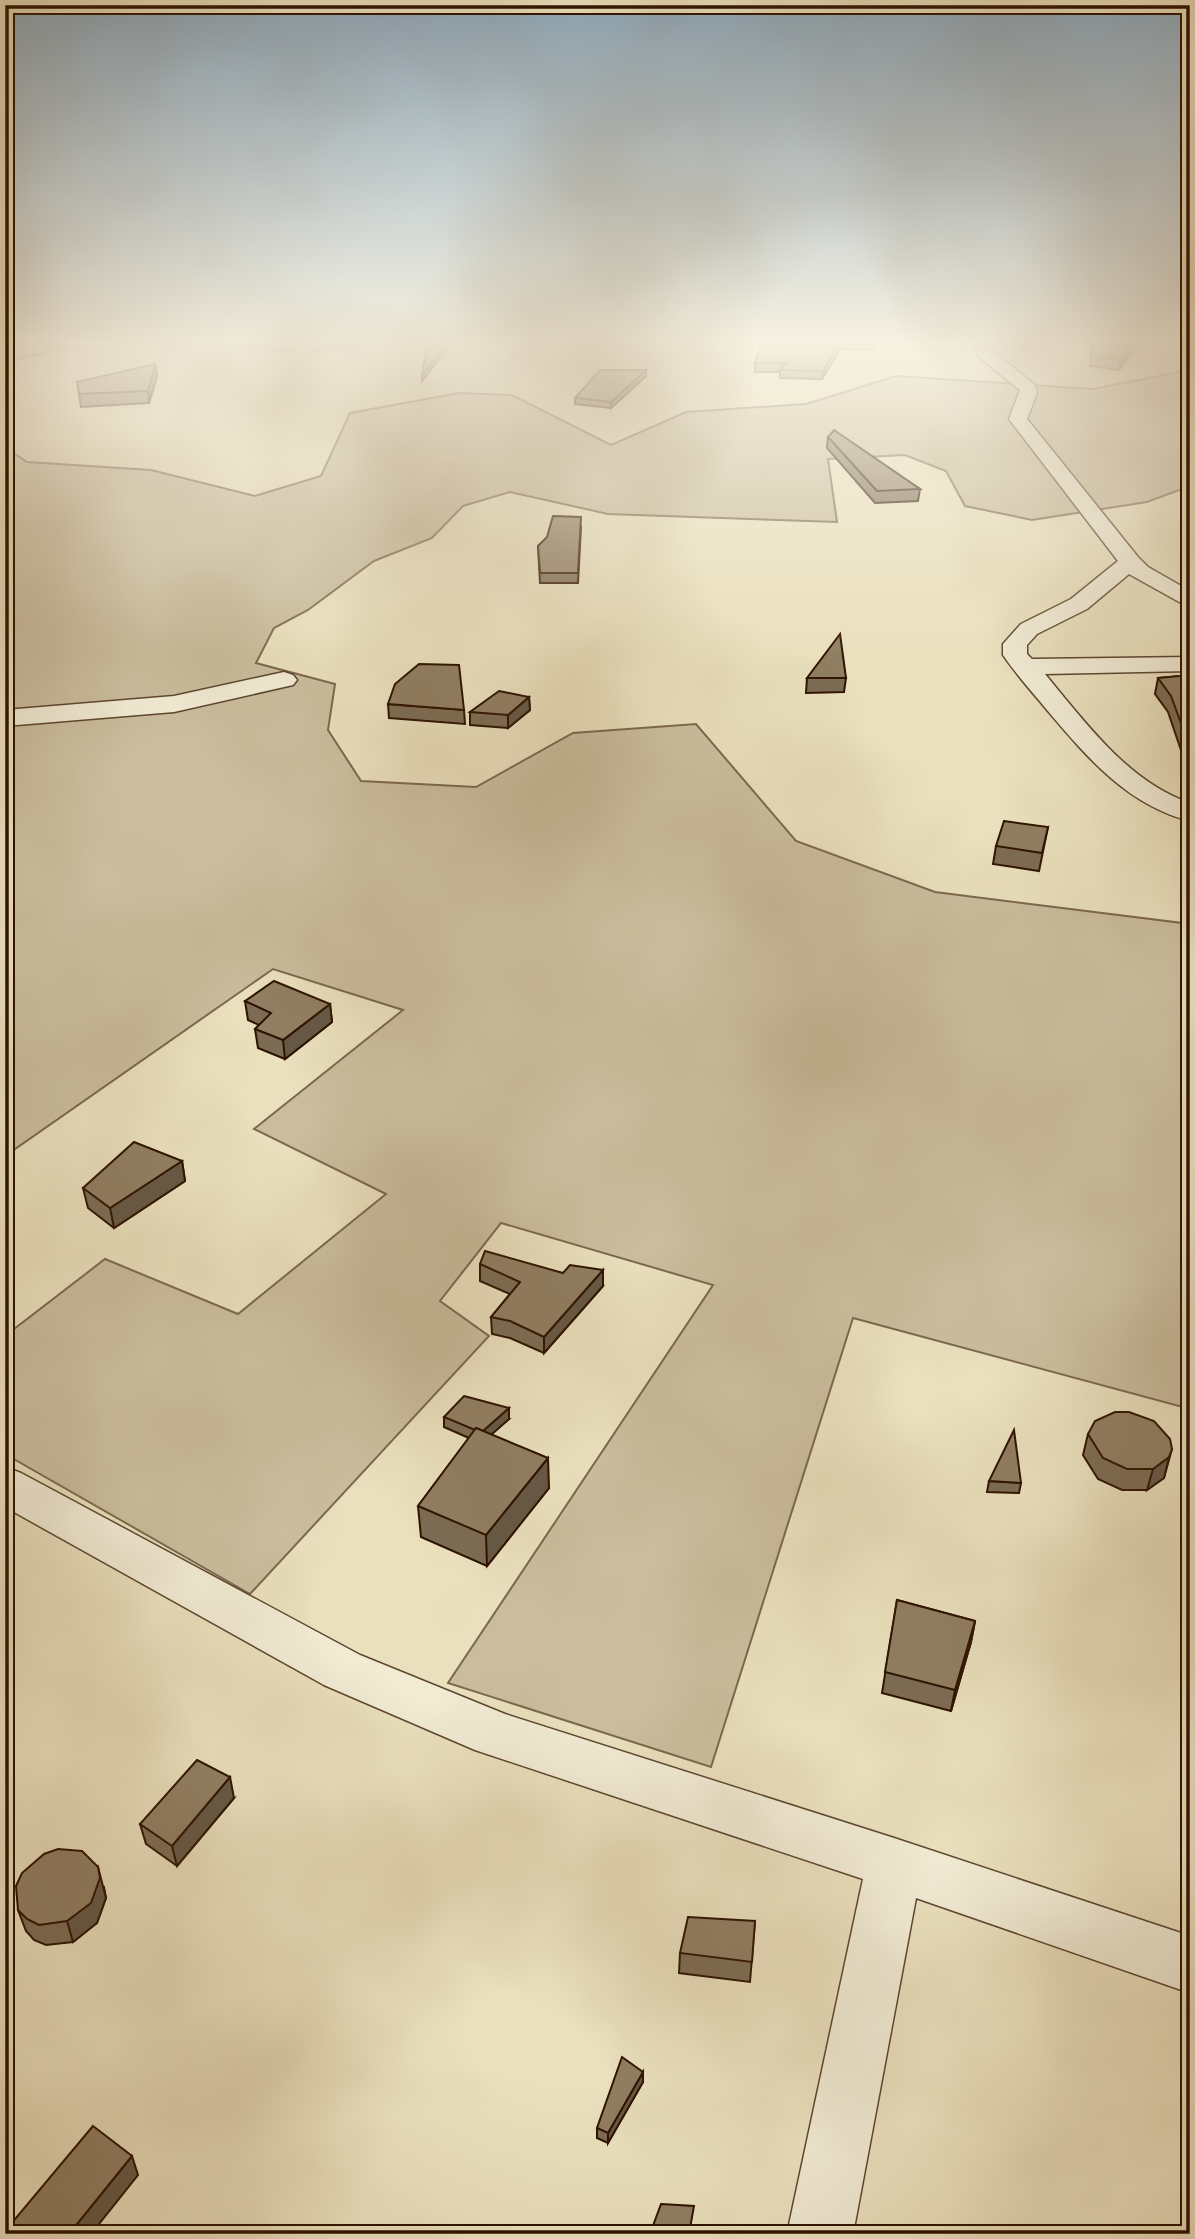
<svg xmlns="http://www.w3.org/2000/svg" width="1195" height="2239" viewBox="0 0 1195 2239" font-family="'Gentium Book Plus',serif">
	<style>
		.green { fill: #cabd9d; stroke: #7c684e; stroke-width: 2 }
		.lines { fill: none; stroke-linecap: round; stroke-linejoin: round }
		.minor-casing { stroke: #5d462f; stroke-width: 3 }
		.path { stroke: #2e1300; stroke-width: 2.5; stroke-dasharray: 1 2; stroke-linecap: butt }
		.minor { fill: #f1ebd4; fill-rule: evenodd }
		.wall { fill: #7c6c54; stroke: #2e1300; stroke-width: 2 }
		.shaded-wall { fill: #655845; stroke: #2e1300; stroke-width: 2 }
		.building { fill: #907e62; stroke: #2e1300; stroke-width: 2 }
	</style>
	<rect width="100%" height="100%" fill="#eae0bd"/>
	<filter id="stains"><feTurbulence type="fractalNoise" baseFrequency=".00286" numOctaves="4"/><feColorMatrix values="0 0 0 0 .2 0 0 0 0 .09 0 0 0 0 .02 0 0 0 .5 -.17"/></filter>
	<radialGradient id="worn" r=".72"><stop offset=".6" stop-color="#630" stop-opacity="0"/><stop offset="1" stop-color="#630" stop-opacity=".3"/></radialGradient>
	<g class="green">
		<polygon points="5,345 84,345 5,362"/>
		<polygon points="211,345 358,345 306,353"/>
		<polygon points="1190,370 1190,486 1147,502 1032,520 965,506 946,471 905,455 828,459 837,522 608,514 510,492 463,506 432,538 374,561 308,610 274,628 256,663 335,684 328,730 361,781 476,787 573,733 696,724 796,841 935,892 1190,924 1190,1409 853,1318 711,1767 448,1683 713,1285 501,1223 440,1301 489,1336 250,1594 5,1454 5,1336 105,1259 238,1314 386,1194 254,1129 403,1010 273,969 5,1156 5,447 27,462 151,470 255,496 321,476 350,413 459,393 512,395 611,445 686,412 806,404 896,376 1093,389"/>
	</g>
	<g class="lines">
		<g class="minor-casing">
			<g id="minor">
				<path d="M977 345H995L992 350 1035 385 1037 393 1027 419 1138 557 1148 567 1190 591V608L1129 574 1087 609 1037 634 1027 645V654L1032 659 1190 657V671L1045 674C1085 722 1128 782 1190 803V821C1127 805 1087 757 1047 710 1032 692 1016 674 1003 655V644L1021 624 1071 599 1118 561 1009 419 1020 390 978 356 975 348Z"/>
				<polygon points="284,672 293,675 297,680 293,685 174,712 5,726 5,710 174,696"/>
				<polygon points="5,1467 21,1473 360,1655 505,1714 894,1838 1190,1936 1190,1993 916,1898 853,2234 787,2234 863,1879 475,1750 324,1685 5,1507"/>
			</g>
		</g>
		<polyline class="path" points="5,359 97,345"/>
		<use href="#minor" class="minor"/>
	</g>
	<g class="wall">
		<polygon points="761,345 873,345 872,350 840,349 822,379 780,378 780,372 755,372 755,363"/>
		<polygon points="1092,345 1136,345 1119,370 1090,366"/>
		<polygon points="155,364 157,376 149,403 81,407 79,394"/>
		<polygon points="646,376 611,408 575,404 575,398"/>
		<polygon points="828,437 920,489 918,501 875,503 827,448"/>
		<polygon points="581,527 578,583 540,583 538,546"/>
		<polygon points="1190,675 1190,754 1182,753 1168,712 1155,694 1158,678"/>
		<polygon points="807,678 846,678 844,692 806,693"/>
		<polygon points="529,697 530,710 508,728 470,725 470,712"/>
		<polygon points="388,704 464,710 465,724 389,718"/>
		<polygon points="1048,827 1039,871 993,864 996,846"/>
		<polygon points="1190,846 1190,871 1184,870"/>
		<polygon points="245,1001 330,1004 332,1022 285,1059 258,1048 255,1029 259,1025 248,1020"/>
		<polygon points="182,1161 185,1181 114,1228 88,1208 83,1188"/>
		<polygon points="480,1264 603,1286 544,1353 510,1338 492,1334 491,1317 510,1294 480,1281"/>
		<polygon points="444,1417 509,1419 491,1434 549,1488 487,1566 421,1537 418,1506 469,1438 444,1427"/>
		<polygon points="1088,1434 1172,1449 1164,1478 1147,1490 1122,1490 1098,1479 1083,1455"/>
		<polygon points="989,1481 1021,1483 1019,1493 987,1492"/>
		<polygon points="897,1600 975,1621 971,1642 951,1711 882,1693"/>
		<polygon points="234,1798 177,1866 146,1844 140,1824"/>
		<polygon points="104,1887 106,1898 97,1923 73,1942 46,1945 34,1940 26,1931 18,1910"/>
		<polygon points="755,1921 750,1982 679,1973 680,1953"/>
		<polygon points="643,2072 643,2082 608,2143 597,2138 597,2128"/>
	</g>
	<g class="shaded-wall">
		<polygon points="446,345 450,345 422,381 422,375"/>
		<polygon points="838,345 840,345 840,349 822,379 823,371"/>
		<polygon points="1131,345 1136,345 1119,370 1121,360"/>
		<polygon points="155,364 157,376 149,403 148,391"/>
		<polygon points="646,370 646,376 611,408 611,402"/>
		<polygon points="529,697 530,710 508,728 508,715"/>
		<polygon points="330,1004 332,1022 285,1059 283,1040"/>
		<polygon points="182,1161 185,1181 114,1228 110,1208"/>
		<polygon points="603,1270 603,1286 544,1353 544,1337"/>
		<polygon points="509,1408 509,1419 482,1443 481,1432"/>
		<polygon points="1169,1457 1164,1478 1147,1490 1153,1469"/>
		<polygon points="548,1458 549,1488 487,1566 486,1535"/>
		<polygon points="975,1621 971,1642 951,1711 955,1690"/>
		<polygon points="230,1777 234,1798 177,1866 172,1846"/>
		<polygon points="98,1867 106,1898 97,1923 73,1942 67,1921"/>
		<polygon points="643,2072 643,2082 608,2143 608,2133"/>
		<polygon points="132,2156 138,2175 91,2234 69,2234"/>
	</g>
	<g class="building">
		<polygon points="427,345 446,345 422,375"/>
		<polygon points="761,345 838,345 823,371 780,370 787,363 755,363"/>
		<polygon points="1093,345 1131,345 1121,360 1092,356"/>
		<polygon points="155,364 148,391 79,394 77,382"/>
		<polygon points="600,370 646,370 611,402 575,398"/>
		<polygon points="834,430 920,489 877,491 828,437"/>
		<polygon points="553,516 581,517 578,573 540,573 538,546 547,537"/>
		<polygon points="840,634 846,678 807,678"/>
		<polygon points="419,664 459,665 464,710 388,704 395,684"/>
		<polygon points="1190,675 1190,737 1186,737 1171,696 1158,678"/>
		<polygon points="499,691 529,697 508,715 470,712"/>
		<polygon points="1004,821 1048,827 1042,853 996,846"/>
		<polygon points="274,981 330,1004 283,1040 255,1029 271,1013 245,1001"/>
		<polygon points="134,1142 182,1161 110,1208 83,1188"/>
		<polygon points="485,1251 563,1273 570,1265 603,1270 544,1337 510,1321 491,1317 520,1282 480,1264"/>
		<polygon points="464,1396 509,1408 483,1431 476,1428 475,1430 444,1417"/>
		<polygon points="1115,1412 1129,1412 1154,1421 1170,1439 1172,1449 1169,1457 1153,1469 1127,1469 1103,1458 1088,1434 1095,1421"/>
		<polygon points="476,1428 548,1458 486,1535 418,1506"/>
		<polygon points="1014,1430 1021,1483 989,1481"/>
		<polygon points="897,1600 975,1621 955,1690 885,1672"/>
		<polygon points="197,1760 230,1777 172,1846 140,1824"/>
		<polygon points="58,1849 82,1851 98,1867 100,1878 91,1903 67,1921 39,1925 27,1919 18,1910 16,1886 22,1873 44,1854"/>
		<polygon points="688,1917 755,1921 752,1962 680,1953"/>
		<polygon points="622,2057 643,2072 608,2133 597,2128"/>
		<polygon points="93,2126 132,2156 69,2234 5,2234 5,2231"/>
		<polygon points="661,2204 694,2206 689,2234 650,2234"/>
	</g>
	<linearGradient id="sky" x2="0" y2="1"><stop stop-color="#8faabd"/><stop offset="0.52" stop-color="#f6f1e1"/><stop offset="1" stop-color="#f6f1e1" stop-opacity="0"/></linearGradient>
	<rect width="1195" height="658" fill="url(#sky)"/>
	<rect width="1195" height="2239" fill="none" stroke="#eae0bd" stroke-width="28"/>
	<rect x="7" y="7" width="1181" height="2225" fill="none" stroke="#2e1300" stroke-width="3.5"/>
	<rect x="14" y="14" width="1167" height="2211" fill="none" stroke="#2e1300" stroke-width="2"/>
	<rect width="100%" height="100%" filter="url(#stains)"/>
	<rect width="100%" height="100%" fill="url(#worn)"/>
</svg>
